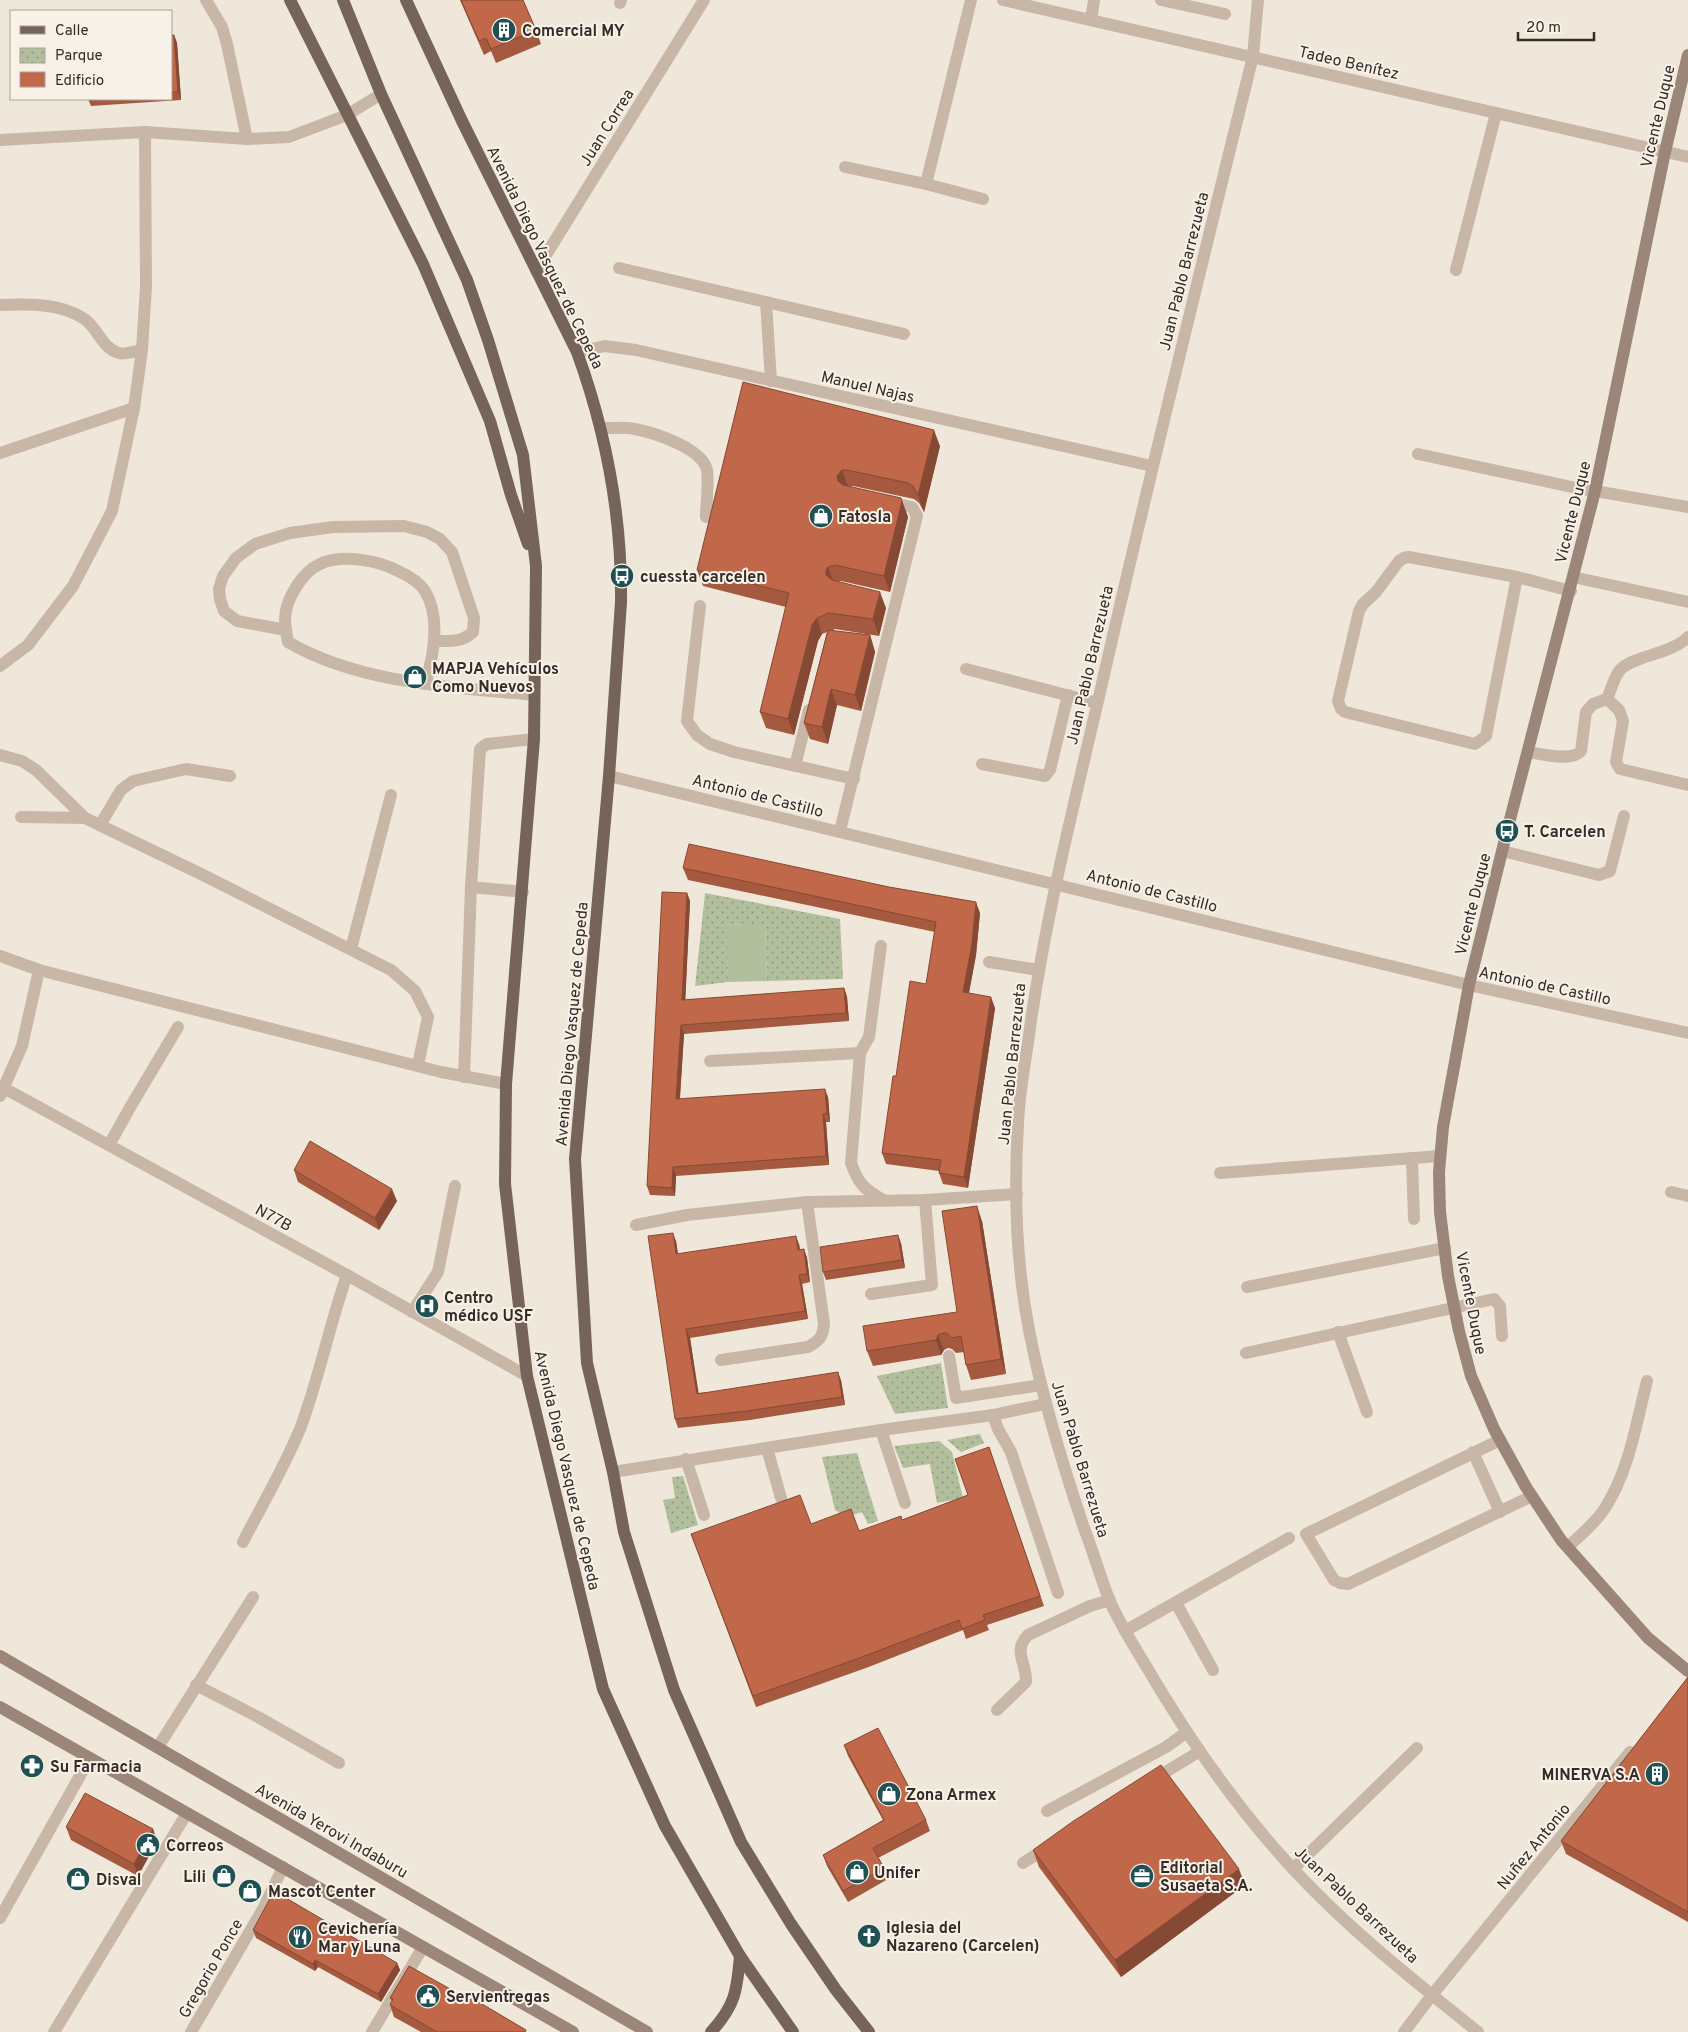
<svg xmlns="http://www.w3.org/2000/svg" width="1688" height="2032" viewBox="0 0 1688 2032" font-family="Overpass,sans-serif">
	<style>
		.grass { fill: #b2bf9c }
		.park { fill: url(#park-dots) }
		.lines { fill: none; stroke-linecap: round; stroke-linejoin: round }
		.lane { stroke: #c8b7a7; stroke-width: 12 }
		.street { stroke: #c8b7a7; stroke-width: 12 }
		.secondary { stroke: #9b8679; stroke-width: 12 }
		.primary { stroke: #766359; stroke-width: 12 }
		.wall { fill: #a5593f }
		.shaded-wall { fill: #864933 }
		.building { fill: #c06849; stroke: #864933 }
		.labels { text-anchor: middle; stroke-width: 4; stroke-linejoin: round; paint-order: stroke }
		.poi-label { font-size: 16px; font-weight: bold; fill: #352c27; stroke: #f8f1e7; text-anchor: start }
		.street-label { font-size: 16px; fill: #352c27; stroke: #f8f1e7 }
	</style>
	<defs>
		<pattern id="park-dots" width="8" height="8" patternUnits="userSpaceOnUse" patternTransform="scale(1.25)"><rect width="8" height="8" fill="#b2bf9c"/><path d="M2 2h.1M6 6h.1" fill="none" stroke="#929b7f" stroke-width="1.8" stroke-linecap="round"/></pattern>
	</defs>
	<rect width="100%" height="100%" fill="#f0e7db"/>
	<polygon class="grass" points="765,923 767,981 728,982 726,925"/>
	<g class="park">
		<polygon points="705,893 840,919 843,979 767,981 765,924 727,925 728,982 695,986"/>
		<polygon points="941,1363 948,1408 895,1414 877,1376"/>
		<polygon points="980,1434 984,1443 961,1452 947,1440"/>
		<polygon points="939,1441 952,1452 963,1498 937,1503 930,1464 903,1468 894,1446"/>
		<polygon points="857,1453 878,1521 868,1524 862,1512 846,1517 835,1510 822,1457"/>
		<polygon points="683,1476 698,1525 671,1533 663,1500 675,1498 672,1477"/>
	</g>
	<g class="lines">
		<g class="lane">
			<polyline points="206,0 222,27 227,44 247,139"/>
			<polyline points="971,0 926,184 983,199"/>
			<polyline points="1161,0 1225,14"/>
			<polyline points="620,3 621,0"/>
			<polyline points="1091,20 1094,0"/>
			<polyline points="845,167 926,184"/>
			<polyline points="619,268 766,302 771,381"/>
			<polyline points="1456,270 1496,113"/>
			<polyline points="766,302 904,334"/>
			<path d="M0 305C28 304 59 303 83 318 98 327 102 349 119 353 125 355 135 351 142 350"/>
			<polyline points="577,352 605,346 636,350 1152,466"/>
			<path d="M600 428C611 428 624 427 635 429 655 433 702 448 707 470 709 485 706 503 706 517"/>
			<polyline points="0,453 134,408"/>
			<polyline points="1517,577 1486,736 1475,744 1345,712 1341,709 1338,701 1359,611 1363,604 1376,592 1399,561 1404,558 1409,557 1517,577 1571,591"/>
			<polyline points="700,606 687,721 697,735 710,744 734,752 854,779"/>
			<path d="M286 630 237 621 224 611 220 599 219 589 223 576 236 558 255 544 290 533 333 527 404 526 427 532 440 539 452 552 474 618 473 632C461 643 450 641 435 641"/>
			<path d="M1688 637C1672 654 1632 656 1620 670 1614 677 1611 690 1607 699L1619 710 1623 721 1616 762 1620 769 1688 785"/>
			<polyline points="966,669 1097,703"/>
			<path d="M425 684C434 655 441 618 425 591 419 582 407 575 398 571 378 560 341 554 320 564 302 572 285 600 285 620 285 627 287 635 288 642 360 684 453 687 534 695"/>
			<path d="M1529 752C1542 754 1572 762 1581 751L1586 712 1593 704 1607 699"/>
			<polyline points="0,755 22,761 36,770 85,818 203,875 391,970 415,991 428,1017 418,1065"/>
			<polyline points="982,764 1045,776 1050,770 1068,695"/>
			<polyline points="795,766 809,710"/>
			<polyline points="21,817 85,818"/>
			<polyline points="100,825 121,790 133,781 186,769 230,776"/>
			<polyline points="840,831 917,516 912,507 888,502"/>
			<polyline points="1502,851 1599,875 1610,871 1624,816"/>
			<polyline points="471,887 523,892"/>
			<path d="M881 946 869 1037 860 1053 851 1163C859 1185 864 1189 883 1200"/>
			<polyline points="351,949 391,795"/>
			<polyline points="989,962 1038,970"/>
			<polyline points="710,1061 860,1053"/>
			<polyline points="464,1077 471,887 480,749 487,744 534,739"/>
			<polyline points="109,1145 132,1104 178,1027"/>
			<polyline points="1412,1158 1414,1219"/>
			<polyline points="1220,1173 1440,1156"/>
			<polyline points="1671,1192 1688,1196"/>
			<polyline points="636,1225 687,1215 807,1202 925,1200 1017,1194"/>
			<polyline points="1247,1287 1445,1248"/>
			<polyline points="871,1294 932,1285 925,1200"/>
			<polyline points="412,1312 438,1272 455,1186"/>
			<polyline points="1338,1332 1367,1412"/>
			<polyline points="1246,1353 1494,1299 1500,1306 1502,1336"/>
			<polyline points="949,1356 956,1398 1041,1385"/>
			<path d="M721 1360 808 1347C819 1341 823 1337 824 1324L807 1202"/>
			<polyline points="993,1415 998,1429 1011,1452 1058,1593"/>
			<polyline points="881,1430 905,1503"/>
			<polyline points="1500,1440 1306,1534 1334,1580 1340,1583 1348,1584 1532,1496"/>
			<polyline points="767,1448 781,1498"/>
			<polyline points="1473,1452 1500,1512"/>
			<polyline points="686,1459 704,1515"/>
			<polyline points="613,1472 881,1430 993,1415 1045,1404"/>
			<path d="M243 1542C262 1505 284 1468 300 1429 319 1379 329 1326 347 1275"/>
			<path d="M1568 1547C1580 1535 1596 1523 1605 1508 1629 1471 1636 1424 1647 1381"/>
			<polyline points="1176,1603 1213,1670"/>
			<polyline points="1125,1631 1289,1538"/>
			<polyline points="196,1685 258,1717 339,1763"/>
			<path d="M997 1710 1026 1682C1027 1663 1012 1651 1028 1635L1090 1606 1110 1600"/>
			<polyline points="158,1747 253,1597"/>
			<polyline points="1151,1781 1200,1751"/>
			<polyline points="1047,1811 1166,1747 1187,1732"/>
			<polyline points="1023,1863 1048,1847"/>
		</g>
		<g class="street">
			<polyline points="1003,0 1688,157"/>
			<path d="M1258 0 1253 56C1201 267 1149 477 1101 688 1075 801 1046 913 1030 1028 1026 1060 1019 1092 1018 1124 1014 1192 1016 1263 1029 1330 1042 1397 1062 1463 1084 1528 1093 1551 1100 1576 1109 1599 1119 1623 1133 1644 1146 1666 1184 1731 1227 1794 1277 1851 1336 1919 1408 1976 1478 2032"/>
			<polyline points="0,140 145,132 247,139 289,137 347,115 381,94"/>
			<polyline points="536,271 704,0"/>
			<polyline points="1418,454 1572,487 1688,507"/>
			<polyline points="1573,577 1688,602"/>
			<polyline points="0,666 28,645 73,586 112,511 134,408 142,350 146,287 145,132"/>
			<polyline points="609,776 1469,985 1688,1033"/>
			<polyline points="0,956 39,970 441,1072 506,1084"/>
			<polyline points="0,1086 347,1275 527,1376"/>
			<polyline points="0,1096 22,1046 39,970"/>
			<polyline points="1293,1869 1417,1748"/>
			<polyline points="0,1918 90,1758"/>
			<polyline points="54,2032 187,1813"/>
			<polyline points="191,2032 263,1909 283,1867"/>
			<polyline points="372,2032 423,1947"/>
			<polyline points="1404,2032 1432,1995 1630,1752"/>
		</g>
		<g class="secondary">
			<polyline points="1688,55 1665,152 1595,491 1507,831 1469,985 1443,1127 1439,1172 1440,1212 1448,1276 1459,1331 1471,1376 1494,1429 1526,1487 1561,1540 1648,1638 1688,1671"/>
			<polyline points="0,1656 647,2032"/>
			<polyline points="0,1707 573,2032"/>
		</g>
		<g class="primary">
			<polyline points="290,0 423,264 490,421 511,495 528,544"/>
			<polyline points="343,0 381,94 467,280 488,340 523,455 536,566 534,739 506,1084 505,1184 527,1376 603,1689 665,1826 740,1956 793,2032"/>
			<path d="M406 0 462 121 577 352C606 432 622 517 621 602L609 776 575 1159 587 1363 613 1472 624 1532 674 1690 741 1842 791 1924 836 1990 869 2032"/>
			<path d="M711 2032C735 2006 737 1991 740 1956"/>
		</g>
	</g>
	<g class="wall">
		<polygon points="460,0 523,0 536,30 541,44 496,63 491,51 484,55"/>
		<polygon points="171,35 174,35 177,43 181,100 91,106 88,99 171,99"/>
		<polygon points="743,382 940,446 924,512 919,503 914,499 853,486 848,487 902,501 908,517 890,592 841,581 838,582 886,608 879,636 835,629 831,631 870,635 875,652 861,711 837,705 828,744 810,739 804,723 827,632 822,634 818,641 794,735 766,728 760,712 786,607 703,586 697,570"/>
		<polygon points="683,868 980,913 976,955 969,993 995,1008 968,1188 943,1184 939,1173 939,1171 886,1164 882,1153 896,1076 926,984 935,932 688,880"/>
		<polygon points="687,893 690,901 685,1000 844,988 847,997 849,1021 684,1034 680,1099 828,1097 830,1122 826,1122 829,1165 676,1176 675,1196 650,1195 647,1186"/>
		<polygon points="294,1170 397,1201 379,1230 298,1182"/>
		<polygon points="982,1221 1006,1374 971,1380 966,1365 964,1352 956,1353 952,1349 948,1348 944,1350 941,1355 873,1366 867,1351 957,1312"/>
		<polygon points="676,1241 678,1254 799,1244 800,1250 804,1249 807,1258 810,1282 802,1284 808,1319 690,1338 698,1393 841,1380 845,1405 750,1420 678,1428 675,1419"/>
		<polygon points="901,1243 905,1268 826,1280 823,1272"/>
		<polygon points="989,1447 1044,1606 987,1625 989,1630 966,1639 963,1630 866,1668 756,1707 691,1534 811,1524 859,1531 902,1520 968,1495"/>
		<polygon points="1688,1677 1688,1922 1566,1854 1561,1841"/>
		<polygon points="844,1745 926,1820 930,1831 878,1858 884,1868 888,1879 848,1902 827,1866 823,1855 883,1820 848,1756"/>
		<polygon points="66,1827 153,1829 157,1842 138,1876 71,1840"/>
		<polygon points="1033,1850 1245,1885 1121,1977 1039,1867"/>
		<polygon points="253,1930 397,1963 400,1970 381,2002 318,1967 315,1971 256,1938"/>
		<polygon points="390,1998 527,2032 421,2032 394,2017 390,2005 392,2001"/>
	</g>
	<g class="shaded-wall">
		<polygon points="174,35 177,43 181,100 178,92"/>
		<polygon points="934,430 940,446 924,512 918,495"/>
		<polygon points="842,470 848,486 843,492 838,481 837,476"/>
		<polygon points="902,501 908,517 890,592 884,576"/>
		<polygon points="828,567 834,583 826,575 826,570"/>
		<polygon points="880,592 886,608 879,636 873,619"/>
		<polygon points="817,618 822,634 818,641 794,735 788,719 812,625"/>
		<polygon points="870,635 875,652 861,711 855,695"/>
		<polygon points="831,689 837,705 828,744 822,727"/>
		<polygon points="687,893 690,901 685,1008 682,1000"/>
		<polygon points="976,902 980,913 976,955 967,1003 963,992"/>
		<polygon points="844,988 847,997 849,1021 846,1013"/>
		<polygon points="991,997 995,1008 968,1188 964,1177"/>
		<polygon points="681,1025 684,1034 679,1108 676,1099"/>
		<polygon points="825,1089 828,1097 830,1122 827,1113"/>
		<polygon points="823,1114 826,1122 829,1165 826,1156"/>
		<polygon points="673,1167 676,1176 675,1196 672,1188"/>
		<polygon points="392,1189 397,1201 379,1230 375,1218"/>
		<polygon points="977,1206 982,1221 1006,1374 1001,1359"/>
		<polygon points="673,1233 676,1241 679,1262 676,1254"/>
		<polygon points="898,1235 901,1243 905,1268 902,1260"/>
		<polygon points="796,1236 799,1244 801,1258 798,1250"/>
		<polygon points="804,1249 807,1258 810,1282 807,1274"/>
		<polygon points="799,1275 802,1284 808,1319 805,1311"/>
		<polygon points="686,1329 690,1338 700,1402 697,1394"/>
		<polygon points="938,1335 944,1350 941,1355 936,1340"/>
		<polygon points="838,1372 841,1380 845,1405 842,1397"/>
		<polygon points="153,1829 157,1842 138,1876 134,1864"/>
		<polygon points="1239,1869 1245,1885 1121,1977 1115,1960"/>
		<polygon points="315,1960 318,1967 315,1971 313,1964"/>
		<polygon points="397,1963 400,1970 381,2002 378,1994"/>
	</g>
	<g class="building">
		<polygon points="461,0 523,0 536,30 491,49 486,38 479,41"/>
		<polygon points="171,35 174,35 178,92 171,92"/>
		<polygon points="743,382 934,430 918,495 913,486 908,483 847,470 842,470 837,476 838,481 843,485 901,498 902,501 884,576 835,565 828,567 826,570 826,575 832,580 880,592 873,619 829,613 817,618 812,625 788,719 760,712 789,593 697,570"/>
		<polygon points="828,630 870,635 855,695 831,689 822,727 804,723"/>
		<polygon points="689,844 889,887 976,902 972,944 963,992 991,997 964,1177 939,1173 941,1160 882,1153 893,1076 896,1076 910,981 926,984 936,922 683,868"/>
		<polygon points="662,892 687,893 682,1000 844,988 846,1013 681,1025 676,1099 825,1089 827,1113 823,1114 826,1156 673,1167 672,1188 647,1186"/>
		<polygon points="310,1141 392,1189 375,1218 294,1170"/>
		<polygon points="977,1206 1001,1359 966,1365 961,1336 951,1338 947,1333 943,1333 938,1335 936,1340 867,1351 863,1326 957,1312 942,1211"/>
		<polygon points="673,1233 676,1254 796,1236 798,1250 804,1249 807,1274 799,1275 805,1311 686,1329 697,1394 838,1372 842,1397 747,1411 675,1419 648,1236"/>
		<polygon points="898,1235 902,1260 823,1272 820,1247"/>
		<polygon points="989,1447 1040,1596 983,1615 985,1620 962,1629 959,1620 862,1657 753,1696 691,1534 800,1495 811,1524 851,1509 859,1531 901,1516 902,1520 968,1495 955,1459"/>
		<polygon points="1688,1677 1688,1912 1561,1841"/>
		<polygon points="878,1728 926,1820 873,1848 884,1868 843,1891 823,1855 884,1820 844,1745"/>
		<polygon points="1161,1765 1239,1869 1115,1960 1033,1850 1072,1822"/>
		<polygon points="85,1793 153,1829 134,1864 66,1827"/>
		<polygon points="274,1891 397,1963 378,1994 315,1960 313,1964 253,1930"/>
		<polygon points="409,1966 470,2000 472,1998 526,2030 525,2032 437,2032 390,2005 393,1999 390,1998"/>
	</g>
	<defs>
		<g id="building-disc" transform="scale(1.25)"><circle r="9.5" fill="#1f5054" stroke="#f8f1e7"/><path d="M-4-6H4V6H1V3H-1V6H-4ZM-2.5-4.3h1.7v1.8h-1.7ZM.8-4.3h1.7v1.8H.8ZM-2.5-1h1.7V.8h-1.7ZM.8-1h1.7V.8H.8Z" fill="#fff"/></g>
		<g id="shop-disc" transform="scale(1.25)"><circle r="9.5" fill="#1f5054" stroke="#f8f1e7"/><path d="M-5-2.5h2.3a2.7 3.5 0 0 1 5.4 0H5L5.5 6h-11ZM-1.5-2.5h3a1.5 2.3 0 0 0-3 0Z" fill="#fff"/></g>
		<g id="bus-disc" transform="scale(1.25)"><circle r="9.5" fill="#1f5054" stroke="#f8f1e7"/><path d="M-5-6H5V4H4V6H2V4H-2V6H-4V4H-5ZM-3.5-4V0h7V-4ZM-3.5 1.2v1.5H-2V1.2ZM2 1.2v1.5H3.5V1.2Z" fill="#fff"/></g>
		<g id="hospital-disc" transform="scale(1.25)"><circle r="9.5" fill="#1f5054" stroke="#f8f1e7"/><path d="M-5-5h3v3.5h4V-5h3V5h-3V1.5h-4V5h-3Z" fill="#fff"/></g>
		<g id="pharmacy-disc" transform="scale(1.25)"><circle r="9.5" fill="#1f5054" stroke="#f8f1e7"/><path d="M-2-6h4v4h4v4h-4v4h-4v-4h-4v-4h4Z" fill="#fff"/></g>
		<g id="civic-disc" transform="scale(1.25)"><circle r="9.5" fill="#1f5054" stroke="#f8f1e7"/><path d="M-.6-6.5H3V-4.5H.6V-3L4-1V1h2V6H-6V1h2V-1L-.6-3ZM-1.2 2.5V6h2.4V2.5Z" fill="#fff"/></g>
		<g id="office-disc" transform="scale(1.25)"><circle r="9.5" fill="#1f5054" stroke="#f8f1e7"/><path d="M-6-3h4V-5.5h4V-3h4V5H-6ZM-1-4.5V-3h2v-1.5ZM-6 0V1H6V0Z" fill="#fff"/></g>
		<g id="church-disc" transform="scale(1.25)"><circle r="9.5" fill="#1f5054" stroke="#f8f1e7"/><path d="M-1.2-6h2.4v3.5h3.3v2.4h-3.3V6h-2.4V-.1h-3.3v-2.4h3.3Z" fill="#fff"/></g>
		<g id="restaurant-disc" transform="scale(1.25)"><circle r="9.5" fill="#1f5054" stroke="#f8f1e7"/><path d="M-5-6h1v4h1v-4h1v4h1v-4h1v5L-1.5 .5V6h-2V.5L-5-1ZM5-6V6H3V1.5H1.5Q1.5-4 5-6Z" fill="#fff"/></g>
	</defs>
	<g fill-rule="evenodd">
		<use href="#building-disc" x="504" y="30"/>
		<use href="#shop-disc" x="821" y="516"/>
		<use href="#bus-disc" x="622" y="576"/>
		<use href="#shop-disc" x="415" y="677"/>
		<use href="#bus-disc" x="1507" y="831"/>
		<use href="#hospital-disc" x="427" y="1306"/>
		<use href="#pharmacy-disc" x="32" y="1766"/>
		<use href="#building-disc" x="1657" y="1774"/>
		<use href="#shop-disc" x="889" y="1794"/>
		<use href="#civic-disc" x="148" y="1845"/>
		<use href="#shop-disc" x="857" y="1872"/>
		<use href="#shop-disc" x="224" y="1876"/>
		<use href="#office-disc" x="1142" y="1876"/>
		<use href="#shop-disc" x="78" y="1879"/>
		<use href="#shop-disc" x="250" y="1891"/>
		<use href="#church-disc" x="869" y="1936"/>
		<use href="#restaurant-disc" x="300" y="1937"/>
		<use href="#civic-disc" x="428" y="1996"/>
	</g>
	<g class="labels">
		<g class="poi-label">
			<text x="522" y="36">Comercial MY</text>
			<text x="838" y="522">Fatosla</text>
			<text x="640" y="582">cuessta carcelen</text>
			<text x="432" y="674">MAPJA Vehículos<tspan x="432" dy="18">Como Nuevos</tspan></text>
			<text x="1524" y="837">T. Carcelen</text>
			<text x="444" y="1303">Centro<tspan x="444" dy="18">médico USF</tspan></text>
			<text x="50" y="1772">Su Farmacia</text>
			<text x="1640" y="1780" text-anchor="end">MINERVA S.A</text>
			<text x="906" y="1800">Zona Armex</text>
			<text x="166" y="1851">Correos</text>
			<text x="1160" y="1873">Editorial<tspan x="1160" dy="18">Susaeta S.A.</tspan></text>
			<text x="874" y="1878">Unifer</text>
			<text x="206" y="1882" text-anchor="end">Lili</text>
			<text x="96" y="1885">Disval</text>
			<text x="268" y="1897">Mascot Center</text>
			<text x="886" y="1933">Iglesia del<tspan x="886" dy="18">Nazareno (Carcelen)</tspan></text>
			<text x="318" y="1934">Cevichería<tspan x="318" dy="18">Mar y Luna</tspan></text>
			<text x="446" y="2002">Servientregas</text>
		</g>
		<g class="street-label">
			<text transform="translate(1349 62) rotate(13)" y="6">Tadeo Benítez</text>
			<text transform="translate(1657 116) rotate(-77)" y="6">Vicente Duque</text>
			<text transform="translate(606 127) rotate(-58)" y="6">Juan Correa</text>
			<text transform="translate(546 257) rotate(64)" y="6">Avenida Diego Vasquez de Cepeda</text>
			<text transform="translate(1183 271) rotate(-76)" y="6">Juan Pablo Barrezueta</text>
			<text transform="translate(868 386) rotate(13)" y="6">Manuel Najas</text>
			<text transform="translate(1572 512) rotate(-76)" y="6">Vicente Duque</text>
			<text transform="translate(1089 665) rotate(-77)" y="6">Juan Pablo Barrezueta</text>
			<text transform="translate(758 795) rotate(14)" y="6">Antonio de Castillo</text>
			<text transform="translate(1152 890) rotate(14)" y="6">Antonio de Castillo</text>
			<text transform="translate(1472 904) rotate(-76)" y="6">Vicente Duque</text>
			<text transform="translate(1545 985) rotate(12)" y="6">Antonio de Castillo</text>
			<text transform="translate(571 1024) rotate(-85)" y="6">Avenida Diego Vasquez de Cepeda</text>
			<text transform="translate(1011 1064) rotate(-84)" y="6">Juan Pablo Barrezueta</text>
			<text transform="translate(274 1217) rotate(29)" y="6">N77B</text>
			<text transform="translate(1472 1303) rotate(79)" y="6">Vicente Duque</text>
			<text transform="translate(1081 1459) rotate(73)" y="6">Juan Pablo Barrezueta</text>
			<text transform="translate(568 1470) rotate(77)" y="6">Avenida Diego Vasquez de Cepeda</text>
			<text transform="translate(332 1830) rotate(30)" y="6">Avenida Yerovi Indaburu</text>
			<text transform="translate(1533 1846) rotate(-51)" y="6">Nuñez Antonio</text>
			<text transform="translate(1357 1904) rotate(43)" y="6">Juan Pablo Barrezueta</text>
			<text transform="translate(210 1968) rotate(-60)" y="6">Gregorio Ponce</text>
		</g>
	</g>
	<rect x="10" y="10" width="162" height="90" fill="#f8f1e7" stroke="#aaa29a"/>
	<rect x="20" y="26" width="25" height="8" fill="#766359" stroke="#aaa29a"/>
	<text x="55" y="35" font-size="15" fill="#352c27">Calle</text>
	<rect x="20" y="48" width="25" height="15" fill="url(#park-dots)" stroke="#aaa29a"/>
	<text x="55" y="60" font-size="15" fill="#352c27">Parque</text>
	<rect x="20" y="72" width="25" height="15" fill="#c06849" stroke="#aaa29a"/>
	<text x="55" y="85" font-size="15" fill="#352c27">Edificio</text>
	<path d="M1518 32v8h76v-8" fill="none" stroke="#352c27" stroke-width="2.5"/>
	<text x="1526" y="32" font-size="15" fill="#352c27" stroke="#f8f1e7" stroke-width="4" paint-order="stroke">20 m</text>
</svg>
